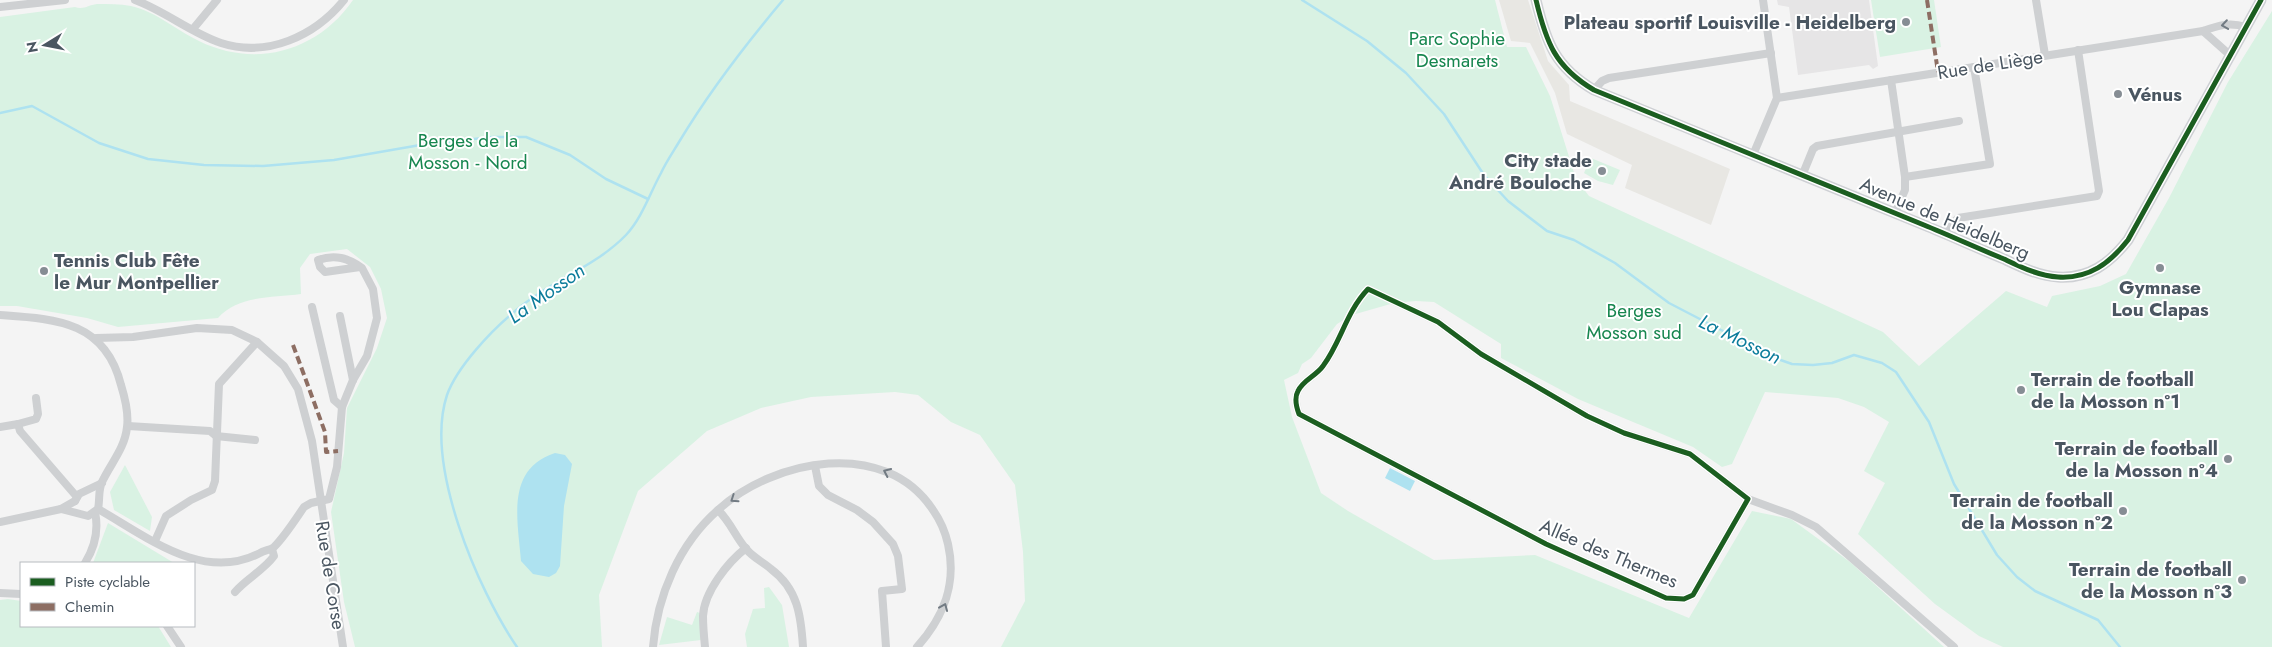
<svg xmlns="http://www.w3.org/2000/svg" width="2272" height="647" viewBox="0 0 2272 647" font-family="Jost,sans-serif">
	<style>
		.commercial { fill: #e8e7e3 }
		.education { fill: #e6e5e6 }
		.green { fill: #d9f2e3 }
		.water { fill: #aee2f0 }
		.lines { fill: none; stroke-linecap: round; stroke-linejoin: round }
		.stream { stroke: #aee2f0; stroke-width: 2.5 }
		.street { stroke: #ced0d2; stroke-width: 8 }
		.secondary { stroke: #ced0d4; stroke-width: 11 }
		.quiet { stroke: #8d6e63; stroke-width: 4; stroke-dasharray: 8 4; stroke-linecap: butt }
		.cycleway-casing { stroke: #fff; stroke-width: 8 }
		.cycleway { stroke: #1b5e20; stroke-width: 5 }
		.oneway { stroke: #727b83 }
		.poi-dot { fill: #868d94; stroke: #fff; stroke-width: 2 }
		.labels { text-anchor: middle; stroke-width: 4; stroke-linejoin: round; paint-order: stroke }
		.poi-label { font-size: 19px; font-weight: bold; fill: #4a5661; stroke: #fff; text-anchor: end }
		.park-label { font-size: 19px; fill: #17864f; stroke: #fff }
		.street-label { font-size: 19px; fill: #4a5661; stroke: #fff }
		.water-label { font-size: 20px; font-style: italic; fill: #0c7c9b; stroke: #fff }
	</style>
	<rect width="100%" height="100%" fill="#f4f4f4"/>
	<polygon class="commercial" points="1499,0 1528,0 1548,61 1569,85 1570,101 1730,169 1711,225 1625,188 1632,165 1567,134 1555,93 1530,43 1511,41"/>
	<polygon class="education" points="1777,0 1869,0 1878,66 1873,69 1869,65 1798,75 1789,7 1778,5"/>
	<g class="green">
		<path d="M353 0H1495L1507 47H1526L1550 96 1576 179 1589 196 1883 332 1919 366 2006 291 2047 307 2052 296 2100 286 2126 274 2169 198 2228 82 2272 11V647H2003L1979 636 1935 604 1858 534 1885 483 1864 471 1889 422 1864 407 1838 398 1765 392 1732 464 1722 467 1693 447 1578 399 1501 358V344L1434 302 1416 301 1394 303 1352 315 1337 324 1311 358 1302 364 1298 373 1284 380 1292 417 1321 493 1348 511 1434 560 1535 555 1689 618 1752 511 1791 519 1850 562 1944 647H1001L1025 601 1023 552 1015 485 980 435 951 422 918 395 895 392 811 397 761 408 707 431 638 491 599 595 602 647H355L344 602 331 512 344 453 347 408 377 348 387 318 381 289 370 267 347 249 310 254 300 268 301 294C273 298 238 295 218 318L118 327 87 318 17 306H0V17L75 7C84 10 88 5 97 4 108 4 120 4 131 6 157 12 176 30 199 41 256 69 318 51 353 0Z"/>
		<polygon points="1871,0 1934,0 1941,47 1880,57"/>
		<polygon points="1591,158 1620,170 1613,185 1598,181 1584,173"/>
		<polygon points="125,465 152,517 150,531 114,510 110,492"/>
		<polygon points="108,523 174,563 93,563"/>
		<polygon points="769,587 782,605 789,647 747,647 745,634 753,609 765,608 764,588"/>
		<polygon points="8,599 21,601 21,626 158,626 171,647 0,647 0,600"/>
		<polygon points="697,612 700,613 701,640 659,645 667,617 692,625"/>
	</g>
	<g class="water">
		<path d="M555 453 565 455 572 464 564 506 560 566 556 573 549 577 533 574 521 561C518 521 505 469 555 453Z"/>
		<polygon points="1390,468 1415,481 1410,491 1385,478"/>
	</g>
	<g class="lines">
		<g class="stream">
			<polyline points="1302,0 1367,41 1406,73 1444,114 1484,175 1508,201 1547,231 1574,240 1615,263 1669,303 1775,358 1792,364 1813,365 1832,363 1854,355 1882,363 1896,372 1929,422 1954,484 1997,555 2017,577 2035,591 2098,620 2120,647"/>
			<polyline points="0,113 32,106 99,143 148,159 204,165 263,166 334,160 426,144 493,137 526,137 570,155 606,179 648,199"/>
			<path d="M517 647C478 590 424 465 447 395 457 367 491 331 514 312 548 282 594 268 626 235 642 218 650 193 661 173 666 162 673 152 679 142 709 92 745 45 783 0"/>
		</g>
		<g class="street">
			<path d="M135 0C165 11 191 33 221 43 267 58 315 36 344 0"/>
			<polyline points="2036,0 2045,55"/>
			<polyline points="0,7 65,0"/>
			<polyline points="193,29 217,0"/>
			<polyline points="2203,31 2231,56"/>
			<polyline points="1891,80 1905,177 1905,190 1895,213"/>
			<polyline points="1594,90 1602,81 1609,78 1771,53"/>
			<path d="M1777 98 2203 31C2219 25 2230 22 2246 27"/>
			<polyline points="1753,155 1777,98 1763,0"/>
			<polyline points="1802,176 1813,149 1817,146 1959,121"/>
			<polyline points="1905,177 1990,164 1974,67"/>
			<polyline points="1943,233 1958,218 2097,196 2099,191 2078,50"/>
			<path d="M1368 289 1438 322 1481 354 1587 416 1624 433 1690 454 1748 499 1693 595 1684 599 1666 598 1546 544 1299 414C1296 406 1294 398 1298 391 1303 380 1316 376 1323 366 1341 342 1346 312 1368 289Z"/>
			<polyline points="312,307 334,400 342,407"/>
			<path d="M0 315C56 319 105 321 121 385 125 398 129 413 127 427 125 448 111 463 102 482 98 490 100 500 98 509L88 516 61 509"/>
			<polyline points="340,316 353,380"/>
			<polyline points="96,338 133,337 197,328 232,330 257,342 284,366 298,389 312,441 343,647"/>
			<polyline points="18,424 36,419 38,414 36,398"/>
			<polyline points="128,426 210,431 216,436 255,440"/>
			<polyline points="0,427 18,424 20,431 77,497"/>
			<polyline points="815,466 819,486 828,495 857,510 873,522 893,544 898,556 902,589 882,591 886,647"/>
			<polyline points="1748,499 1792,515 1816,527 1954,647"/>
			<polyline points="75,501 79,494 102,483"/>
			<path d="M98 509C146 536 203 583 260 553 264 550 271 550 274 547 285 536 295 520 304 507L311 503 329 499 337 467 342 407 353 380 367 356 377 318 373 289 362 268C348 258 335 254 318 260L320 267 325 272 360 267"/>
			<path d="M718 510C730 521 736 538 747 550 754 558 763 562 771 569 798 589 801 616 803 647"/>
			<polyline points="0,522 61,509 75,501"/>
			<polyline points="155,541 166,516 191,500 212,490 215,481 219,384 257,342"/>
			<path d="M85 563C95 547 99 531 95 512"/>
			<path d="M235 592C246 579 264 570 274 556L272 549"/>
			<polyline points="0,593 21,594"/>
			<polyline points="167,626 181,647"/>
			<path d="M653 647C657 596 679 544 718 510 774 459 885 437 933 510 940 520 945 531 948 544 957 584 944 617 917 647"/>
			<path d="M705 647C704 637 703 626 703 616 704 592 728 562 746 548"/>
		</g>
		<path class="secondary" d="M1536 0C1546 42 1555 67 1594 90 1704 134 1814 179 1924 225 1951 236 1977 248 2004 259 2021 267 2039 276 2058 277 2089 279 2110 263 2128 240L2261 0"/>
		<g class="quiet">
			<polyline points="1927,0 1938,72"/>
			<polyline points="293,345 325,432 326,452 338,451"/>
		</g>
		<g class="cycleway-casing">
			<g id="cycleway">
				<path d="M1536 0C1546 42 1555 67 1594 90 1704 134 1814 179 1924 225 1951 236 1977 248 2004 259 2021 267 2039 276 2058 277 2089 279 2110 263 2128 240L2261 0"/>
				<path d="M1368 289 1438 322 1481 354 1587 416 1624 433 1690 454 1748 499 1693 595 1684 599 1666 598 1546 544 1299 414C1296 406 1294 398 1298 391 1303 380 1316 376 1323 366 1341 342 1346 312 1368 289Z"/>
			</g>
		</g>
		<use href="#cycleway" class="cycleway"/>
	</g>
	<defs><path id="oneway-chevron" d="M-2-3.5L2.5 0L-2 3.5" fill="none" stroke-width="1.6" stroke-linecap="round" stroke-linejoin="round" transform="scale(1.25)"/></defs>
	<g class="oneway">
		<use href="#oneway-chevron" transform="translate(2225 25) rotate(172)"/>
		<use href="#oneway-chevron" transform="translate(887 472) rotate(-155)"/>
		<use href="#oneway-chevron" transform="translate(734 499) rotate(146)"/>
		<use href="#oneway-chevron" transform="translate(944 607) rotate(-67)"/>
	</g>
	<g class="poi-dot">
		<circle cx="1906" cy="22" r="5"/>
		<circle cx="2118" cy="94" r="5"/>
		<circle cx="1602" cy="171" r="5"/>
		<circle cx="2160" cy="268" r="5"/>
		<circle cx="44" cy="271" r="5"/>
		<circle cx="2021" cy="390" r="5"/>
		<circle cx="2228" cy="459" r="5"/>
		<circle cx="2123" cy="511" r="5"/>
		<circle cx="2242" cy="580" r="5"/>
	</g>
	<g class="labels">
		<g class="poi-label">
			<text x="1896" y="29">Plateau sportif Louisville - Heidelberg</text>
			<text x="2128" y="101" text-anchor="start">Vénus</text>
			<text x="1592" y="167">City stade<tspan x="1592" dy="22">André Bouloche</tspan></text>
			<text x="54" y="267" text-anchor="start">Tennis Club Fête<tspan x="54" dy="22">le Mur Montpellier</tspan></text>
			<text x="2160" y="294" text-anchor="middle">Gymnase<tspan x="2160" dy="22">Lou Clapas</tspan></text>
			<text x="2031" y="386" text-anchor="start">Terrain de football<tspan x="2031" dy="22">de la Mosson n°1</tspan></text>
			<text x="2218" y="455">Terrain de football<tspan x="2218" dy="22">de la Mosson n°4</tspan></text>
			<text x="2113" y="507">Terrain de football<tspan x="2113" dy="22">de la Mosson n°2</tspan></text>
			<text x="2232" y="576">Terrain de football<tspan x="2232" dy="22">de la Mosson n°3</tspan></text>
		</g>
		<g class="park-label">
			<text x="1457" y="45">Parc Sophie<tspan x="1457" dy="22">Desmarets</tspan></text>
			<text x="468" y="147">Berges de la<tspan x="468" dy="22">Mosson - Nord</tspan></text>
			<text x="1634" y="317">Berges<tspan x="1634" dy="22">Mosson sud</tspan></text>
		</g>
		<g class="street-label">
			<text transform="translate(1990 64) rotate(-9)" y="7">Rue de Liège</text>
			<text transform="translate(1945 218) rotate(23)" y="7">Avenue de Heidelberg</text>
			<text transform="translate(1609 553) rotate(23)" y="7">Allée des Thermes</text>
			<text transform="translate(331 575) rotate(81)" y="7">Rue de Corse</text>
		</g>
		<g class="water-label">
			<text transform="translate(546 293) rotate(-35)" y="7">La Mosson</text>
			<text transform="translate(1740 339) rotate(26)" y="7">La Mosson</text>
		</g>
	</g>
	<rect x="20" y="562" width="175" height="65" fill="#ffffff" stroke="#b7bbc0"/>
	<rect x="30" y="578" width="25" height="8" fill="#1b5e20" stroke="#b7bbc0"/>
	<text x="65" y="587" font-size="15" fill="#4a5661">Piste cyclable</text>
	<rect x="30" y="603" width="25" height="8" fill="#8d6e63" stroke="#b7bbc0"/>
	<text x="65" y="612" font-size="15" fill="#4a5661">Chemin</text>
	<g transform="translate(45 45) rotate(260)" stroke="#ffffff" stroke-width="4" paint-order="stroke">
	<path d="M0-4L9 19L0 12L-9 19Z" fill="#4a5661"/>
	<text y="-8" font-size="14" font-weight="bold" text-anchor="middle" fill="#4a5661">N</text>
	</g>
</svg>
